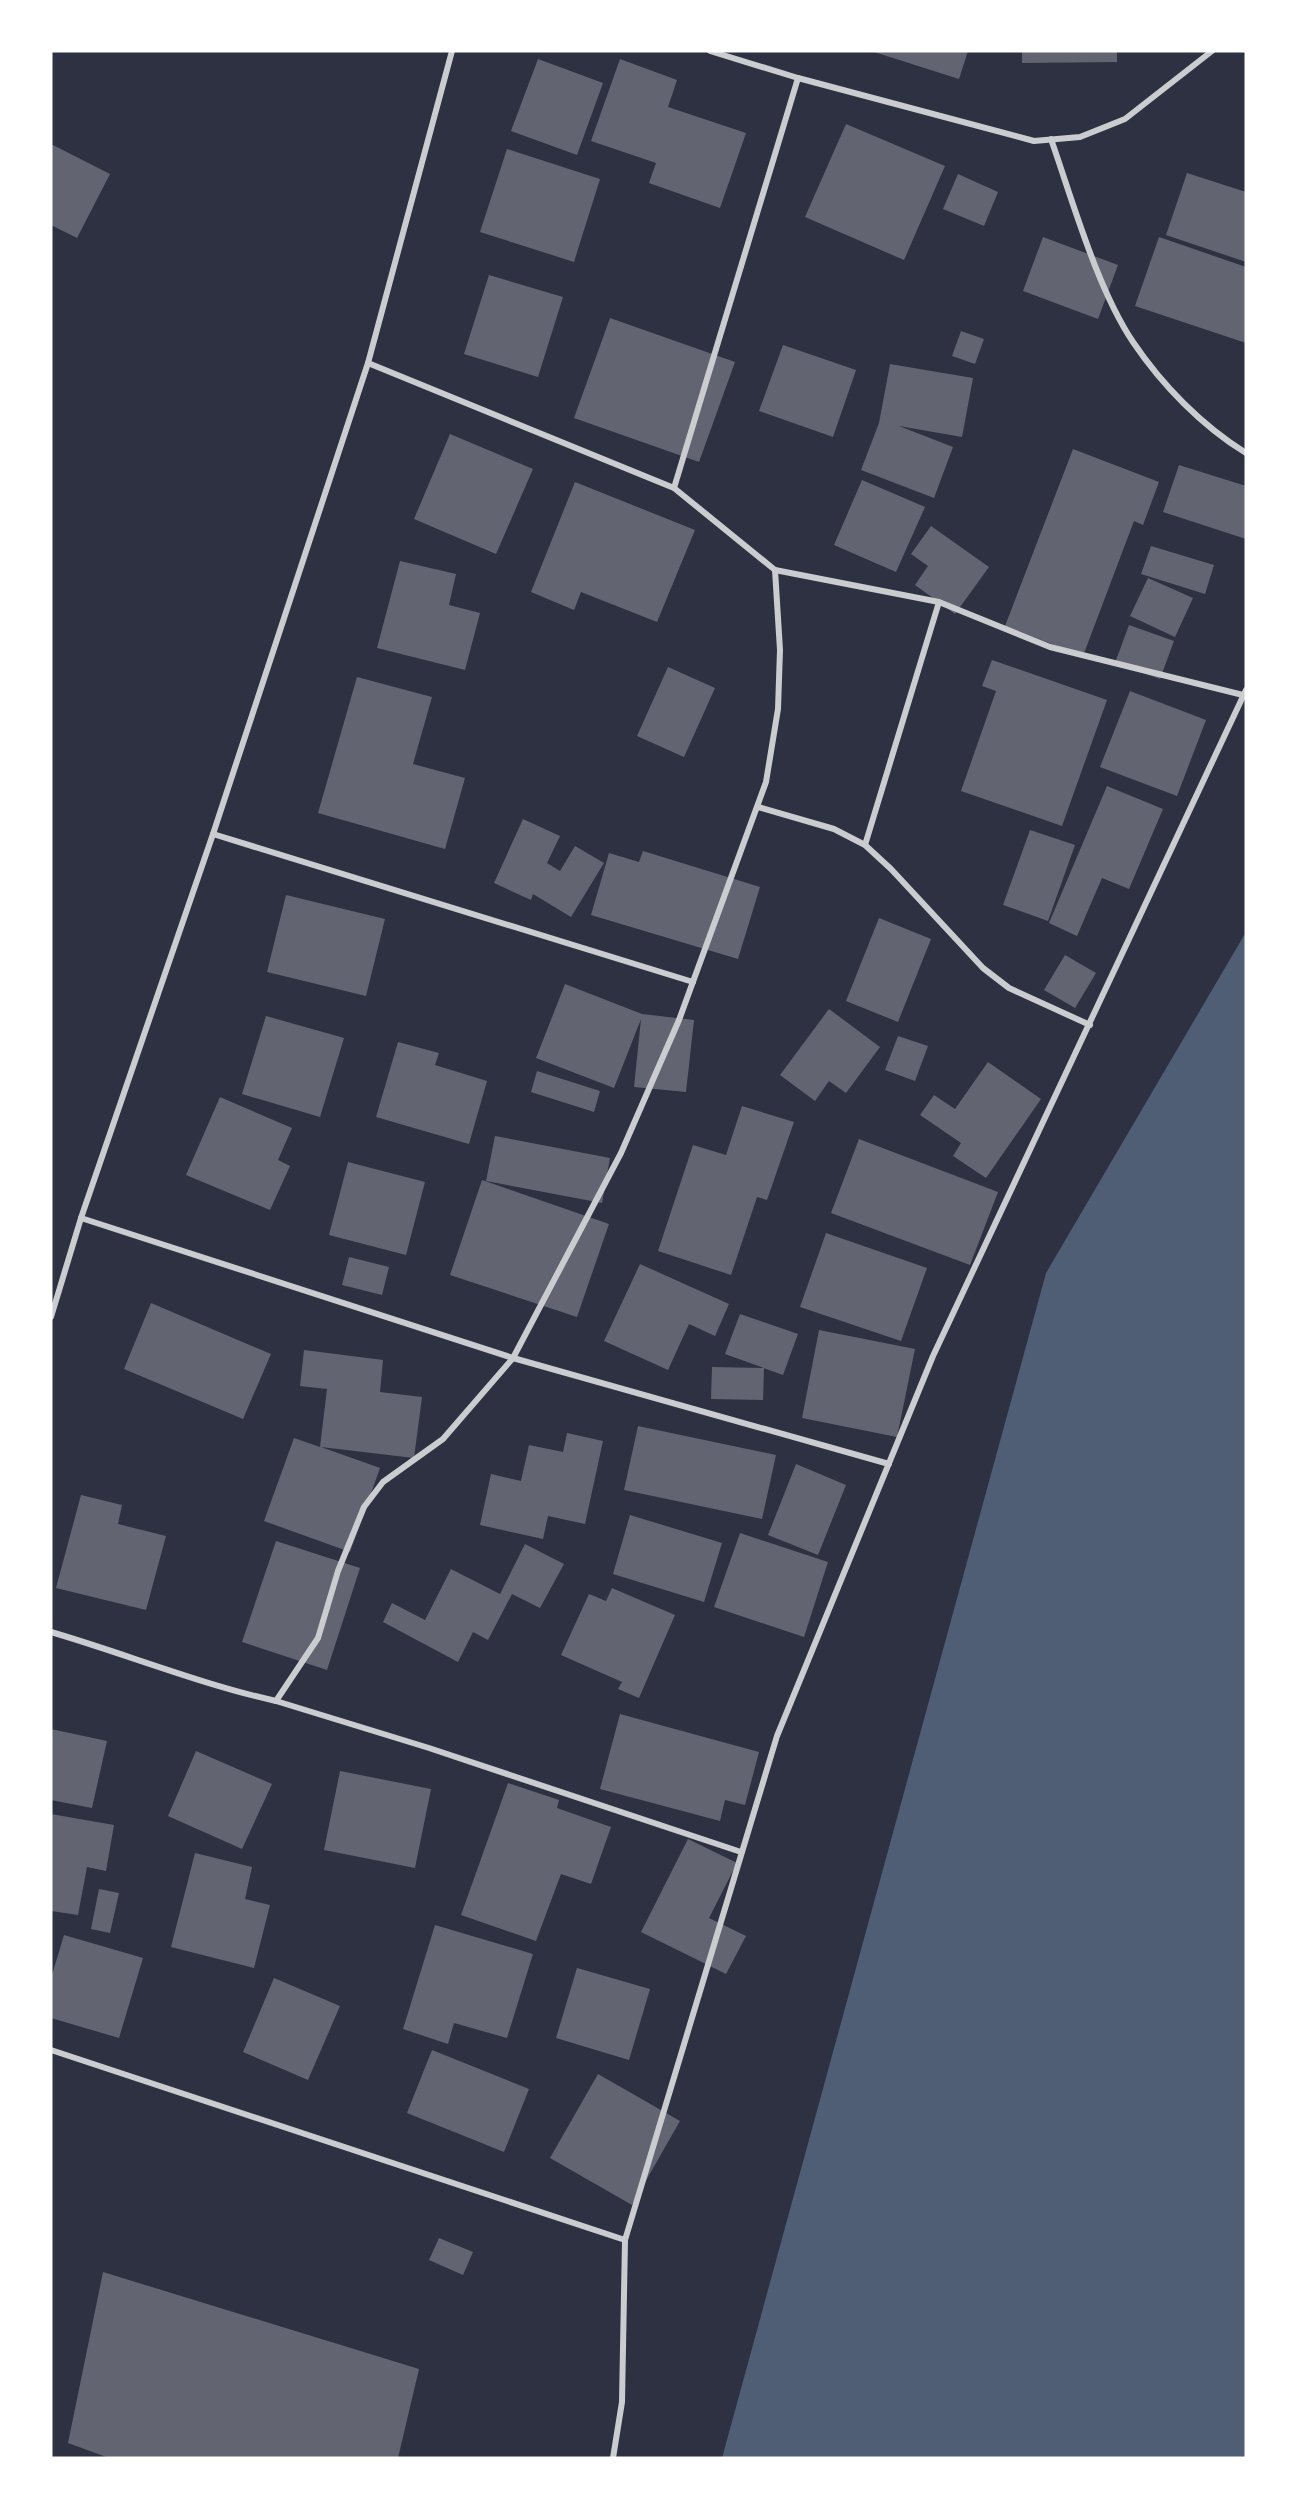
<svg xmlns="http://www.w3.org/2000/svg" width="1297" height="2509" viewBox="0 0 1297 2509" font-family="'Archivo Narrow',sans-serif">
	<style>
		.water { fill: #4f5d75 }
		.building { fill: #626471 }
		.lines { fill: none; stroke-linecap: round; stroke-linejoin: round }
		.minor { stroke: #caccd0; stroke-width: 6 }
	</style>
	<rect width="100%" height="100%" fill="#2d3142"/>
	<polygon class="water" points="1246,932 1246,2458 722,2458 1046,1273"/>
	<g class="building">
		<polygon points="871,51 968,51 959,79"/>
		<polygon points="1022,51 1117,51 1117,62 1022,63"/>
		<polygon points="538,59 603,83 577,155 511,131"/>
		<polygon points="620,59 677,80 668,107 746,133 720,208 649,183 656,163 591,141"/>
		<polygon points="846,124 945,166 904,260 805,217"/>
		<polygon points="51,144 110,174 77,238 51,225"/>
		<polygon points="507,149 600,179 574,262 480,232"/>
		<polygon points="1187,173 1246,192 1246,262 1166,235"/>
		<polygon points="958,174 998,192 984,226 943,209"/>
		<polygon points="1043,237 1118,265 1098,319 1023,291"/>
		<polygon points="1159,237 1246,267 1246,343 1135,306"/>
		<polygon points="489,275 563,297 538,377 464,354"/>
		<polygon points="610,318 735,362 699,462 574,418"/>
		<polygon points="961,331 984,339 975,364 952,356"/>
		<polygon points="783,345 856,370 833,437 759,411"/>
		<polygon points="890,364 973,378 962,437 899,426 953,447 934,498 861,470 879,423"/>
		<polygon points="450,434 533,469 496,554 414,519"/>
		<polygon points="1073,449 1159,482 1143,525 1134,521 1083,656 1005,626"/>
		<polygon points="1179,465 1246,486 1246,539 1163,512"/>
		<polygon points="862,480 925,507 896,572 834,545"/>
		<polygon points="575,482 695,530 657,622 581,592 574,610 531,592"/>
		<polygon points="931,526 989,567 955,614 915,585 928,566 911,554"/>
		<polygon points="1151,546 1214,565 1205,594 1141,574"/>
		<polygon points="400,561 456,574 449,605 480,613 465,670 377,648"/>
		<polygon points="1148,578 1193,598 1175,637 1130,616"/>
		<polygon points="1129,625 1174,641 1160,679 1115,663"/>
		<polygon points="992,660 1107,700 1062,826 961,791 996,691 982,686"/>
		<polygon points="668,667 715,688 684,757 637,736"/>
		<polygon points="357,677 432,697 413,764 465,778 445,849 318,813"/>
		<polygon points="1130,691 1206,720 1177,796 1100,767"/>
		<polygon points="1107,786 1163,809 1129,889 1102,878 1077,936 1049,923"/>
		<polygon points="523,819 560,836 547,863 560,871 575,846 604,863 571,917 533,894 531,900 494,883"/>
		<polygon points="1030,830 1075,845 1048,921 1003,905"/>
		<polygon points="643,851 760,887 738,959 591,915 609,853 639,862"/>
		<polygon points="286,895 385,919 366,996 267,972"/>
		<polygon points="879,918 931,939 898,1022 846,1001"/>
		<polygon points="1065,955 1096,973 1075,1008 1044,990"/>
		<polygon points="565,984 642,1014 694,1020 686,1092 634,1087 641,1019 614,1088 536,1058"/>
		<polygon points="829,1009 880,1047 846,1093 829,1081 815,1101 780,1075"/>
		<polygon points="266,1016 344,1038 320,1117 242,1094"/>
		<polygon points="898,1036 928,1046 915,1081 885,1070"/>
		<polygon points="398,1042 439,1053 435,1065 487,1081 469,1144 376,1117"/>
		<polygon points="988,1062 1041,1099 986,1178 953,1156 961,1143 920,1115 934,1095 955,1109"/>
		<polygon points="537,1071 600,1091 594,1112 531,1092"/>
		<polygon points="220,1097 292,1128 278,1160 290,1166 270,1210 186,1175"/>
		<polygon points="742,1106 794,1122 767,1200 757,1197 731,1275 658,1251 693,1145 726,1155"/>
		<polygon points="495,1136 610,1158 602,1203 486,1181"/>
		<polygon points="859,1139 998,1192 970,1265 831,1213"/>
		<polygon points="348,1162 425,1182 406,1255 329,1235"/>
		<polygon points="482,1180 609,1224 577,1317 450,1275"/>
		<polygon points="826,1233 927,1268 901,1341 800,1307"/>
		<polygon points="349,1257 389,1267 382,1295 342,1285"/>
		<polygon points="640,1264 729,1304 715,1336 689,1324 668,1370 604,1341"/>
		<polygon points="151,1303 271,1354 243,1419 124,1369"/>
		<polygon points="740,1314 798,1334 783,1375 725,1354"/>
		<polygon points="819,1330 915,1349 897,1437 802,1418"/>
		<polygon points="304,1350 383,1360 380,1392 422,1397 414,1458 321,1447 380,1468 350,1552 264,1521 294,1438 320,1447 327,1389 300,1386"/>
		<polygon points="712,1367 764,1368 763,1400 711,1399"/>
		<polygon points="638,1426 776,1455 762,1519 624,1490"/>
		<polygon points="567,1433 603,1441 585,1524 548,1516 543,1539 480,1525 491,1474 521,1481 529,1445 563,1452"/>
		<polygon points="796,1464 846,1485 818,1555 768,1535"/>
		<polygon points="81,1495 122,1505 118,1524 166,1536 146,1610 56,1588"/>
		<polygon points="630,1515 722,1543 704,1602 613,1574"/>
		<polygon points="740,1533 828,1562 804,1637 714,1607"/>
		<polygon points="276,1541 360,1568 327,1670 242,1642"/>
		<polygon points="525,1544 564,1564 540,1608 512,1594 488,1640 473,1632 458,1662 383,1622 392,1603 425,1620 451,1569 500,1594"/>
		<polygon points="612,1588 675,1615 639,1698 618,1689 622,1682 561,1655 589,1594 606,1601"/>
		<polygon points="620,1714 759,1752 745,1805 725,1800 720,1821 600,1789"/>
		<polygon points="51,1729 107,1741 92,1808 51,1800"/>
		<polygon points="196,1751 272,1784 242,1849 168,1816"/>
		<polygon points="340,1771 431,1789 415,1868 324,1850"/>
		<polygon points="508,1783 559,1800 557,1808 611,1827 591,1884 561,1874 536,1941 461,1915"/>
		<polygon points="51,1814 114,1825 106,1871 87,1867 78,1915 51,1911"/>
		<polygon points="688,1839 737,1863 709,1918 746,1936 726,1974 641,1932"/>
		<polygon points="195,1853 252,1867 245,1899 270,1905 254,1968 171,1947"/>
		<polygon points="99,1889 119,1893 110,1933 91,1929"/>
		<polygon points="435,1925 533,1954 507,2038 454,2023 448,2044 403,2029"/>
		<polygon points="64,1935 143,1958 119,2038 51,2018 51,1978"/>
		<polygon points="577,1968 650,1989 629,2060 556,2038"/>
		<polygon points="274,1978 340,2006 308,2080 243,2052"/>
		<polygon points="432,2050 529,2089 504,2152 407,2113"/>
		<polygon points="598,2074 680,2121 632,2205 550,2158"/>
		<polygon points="439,2238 473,2252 463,2275 429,2260"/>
		<polygon points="103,2272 419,2369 398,2458 109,2458 68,2443"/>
	</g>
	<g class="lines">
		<g class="minor">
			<polyline points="710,51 798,78 1034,141 1080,137 1125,119 1212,51"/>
			<path d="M1051 139C1073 202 1097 288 1133 342 1162 385 1202 426 1246 453"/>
			<polyline points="368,363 674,488 775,570 939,602 1050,647 1243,695"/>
			<polyline points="674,488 798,78"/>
			<polyline points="758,807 834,829 865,845 891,869 983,968 1009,988 1090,1025"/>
			<polyline points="213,834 693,982"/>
			<polyline points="865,845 939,602"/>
			<polyline points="81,1218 513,1358 889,1464"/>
			<polyline points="51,1317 81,1218 213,834 368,363 452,51"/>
			<path d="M51 1632C126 1654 200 1684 276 1701L318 1638 338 1571 364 1507 383 1482 443 1439 513 1358 621 1153 679 1020 766 782 778 709 780 650 775 570"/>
			<polyline points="276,1701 429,1748 741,1852"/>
			<polyline points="51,2050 625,2240"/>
			<polyline points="613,2458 622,2402 625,2240 777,1736 933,1356 1246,690"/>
		</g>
	</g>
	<rect width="1297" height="2509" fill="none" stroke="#ffffff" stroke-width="105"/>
</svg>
